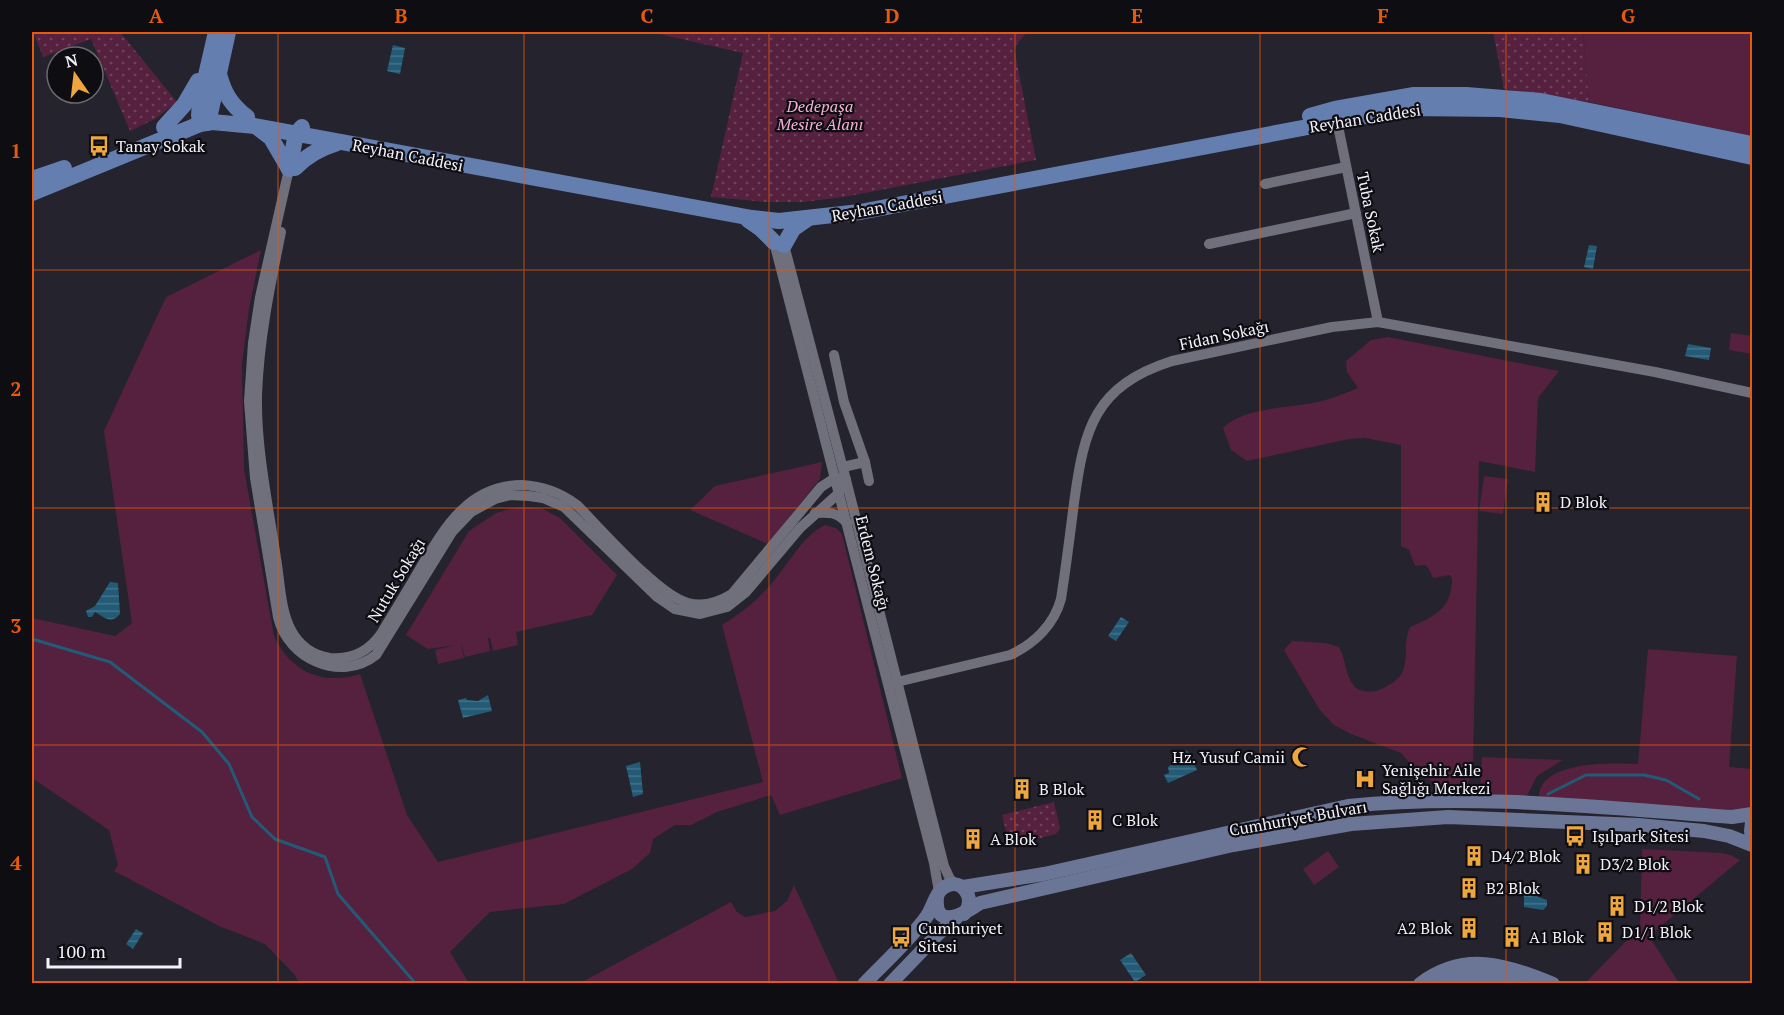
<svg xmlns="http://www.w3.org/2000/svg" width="1784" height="1015" viewBox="0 0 1784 1015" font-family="'PT Serif',serif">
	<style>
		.grass { fill: #55213f }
		.park { fill: url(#park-dots) }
		.water { fill: url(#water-rules) }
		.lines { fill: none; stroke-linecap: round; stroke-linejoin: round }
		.stream { stroke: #235b76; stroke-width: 3 }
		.street { stroke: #706f7c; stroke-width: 10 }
		.secondary { stroke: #6b7696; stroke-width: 14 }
		.primary { stroke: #657eb0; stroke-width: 16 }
		.grid { fill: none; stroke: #e8590c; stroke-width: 1.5; stroke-opacity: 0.55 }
		.labels { text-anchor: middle; stroke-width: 4.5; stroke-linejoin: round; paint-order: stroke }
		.park-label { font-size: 16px; font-style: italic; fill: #f6b1d4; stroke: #0e0d12 }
		.street-label { font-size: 16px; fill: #f3f2fa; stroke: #0e0d12 }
		.poi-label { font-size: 16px; fill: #f3f2fa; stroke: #0e0d12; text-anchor: start }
		.neatline { fill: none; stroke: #e8590c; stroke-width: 2 }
		.grid-label { font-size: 20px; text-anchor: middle; font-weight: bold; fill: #e8590c }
	</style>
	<defs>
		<pattern id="park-dots" width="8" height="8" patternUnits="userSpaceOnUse" patternTransform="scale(1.5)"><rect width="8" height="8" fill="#55213f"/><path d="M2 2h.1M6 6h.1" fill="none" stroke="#6e425c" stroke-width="1.8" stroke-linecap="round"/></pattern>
		<pattern id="water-rules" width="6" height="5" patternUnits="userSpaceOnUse" patternTransform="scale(1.5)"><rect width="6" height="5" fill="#235b76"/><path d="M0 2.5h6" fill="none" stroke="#43738a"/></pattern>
	</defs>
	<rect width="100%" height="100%" fill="#24232e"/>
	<g class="grass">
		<polygon points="1583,32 1752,32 1752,136 1589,102"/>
		<path d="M261 250 249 309 242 364 244 469 274 636C290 671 322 686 360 674L407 815 438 862 763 782 722 625C741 613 757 601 772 583 787 566 804 534 825 525L836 528 842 534 902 778 780 815 771 795 717 812 691 825H675L653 839 650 853 632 869 564 904 490 912 450 952 469 983H299L294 974 265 944 219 926 114 871 118 865 109 830 32 778V618L115 636 132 623 104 431 166 297Z"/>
		<polygon points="1731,333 1752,336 1752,354 1729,350"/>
		<path d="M1388 337 1559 371 1538 398 1535 472 1479 461 1473 768 1464 796 1457 798 1455 794 1419 774 1401 753 1351 734 1334 725 1319 709 1284 650 1292 641 1325 643 1339 647C1346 659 1345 675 1354 686 1359 692 1369 692 1376 691 1380 690 1385 687 1389 685 1415 671 1400 648 1410 627 1429 619 1448 611 1451 589 1452 583 1453 580 1450 575L1433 578 1429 569 1425 565 1415 566 1409 550 1401 546V445L1365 438 1349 439 1247 461 1231 450 1223 428C1242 408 1286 408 1313 403 1329 400 1343 394 1358 388L1347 372 1346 361 1371 340Z"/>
		<polygon points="822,462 820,479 768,544 690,510 715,486"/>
		<polygon points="1484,476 1508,479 1503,514 1479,511"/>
		<polygon points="526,507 543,509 560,518 617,575 592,615 516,632 518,645 493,651 490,638 488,638 490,651 465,657 461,643 464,658 438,664 435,650 455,645 428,649 406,635 469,531 496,513 509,509"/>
		<path d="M1648 649 1737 656 1729 767 1752 769V810L1736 814 1539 797C1540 760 1612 763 1638 764Z"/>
		<polygon points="1482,757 1563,760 1537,776 1527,796 1479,803"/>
		<polygon points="1642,849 1722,853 1731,855 1740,860 1649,936 1679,983 1585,983 1640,927"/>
		<polygon points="1328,851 1339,867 1314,885 1303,869"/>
		<polygon points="794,885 839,983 580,983 731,902 737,912 745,917 775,911 787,901"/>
	</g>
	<g class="park">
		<polygon points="33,32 120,32 177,102 155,119 130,131 91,39 43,57"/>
		<polygon points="650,32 1027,32 1014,48 1036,160 844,197 803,202 766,202 711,197 743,53"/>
		<polygon points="1493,32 1583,32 1589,102 1504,89"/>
		<polygon points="1054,802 1060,828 1056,834 1013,845 1009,843 1002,815"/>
	</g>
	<g class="water">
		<polygon points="393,45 405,48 400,74 387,71"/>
		<polygon points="1589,245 1597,246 1593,269 1584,267"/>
		<polygon points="1688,344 1711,348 1709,360 1685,356"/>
		<path d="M110 582 118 583 120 614C111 625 104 617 95 612L92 617H88L86 611 95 606Z"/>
		<polygon points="1121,617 1129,622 1116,641 1108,636"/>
		<polygon points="488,695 492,711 463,718 458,700 466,698 467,700 478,701"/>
		<polygon points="1184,750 1189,752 1197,770 1168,783 1164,775 1169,773 1168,767 1176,761 1180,752"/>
		<polygon points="640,762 643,794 633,797 626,766"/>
		<polygon points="1524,895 1536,896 1547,900 1547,906 1543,910 1524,907"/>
		<polygon points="136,929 143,933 133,949 126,944"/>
		<polygon points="1131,953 1146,975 1135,982 1120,960"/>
	</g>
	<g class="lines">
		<g class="stream">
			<polyline points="32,639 110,662 202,732 229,764 252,817 275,839 325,857 338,894 416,984"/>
			<polyline points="1548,794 1586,775 1644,775 1666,780 1699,799"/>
		</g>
		<g class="street">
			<polyline points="1336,116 1378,322"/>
			<path d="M289 169 260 297 253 343 249 401 255 478 278 617C288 659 340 683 376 655L452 532 471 512 495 499 510 495 529 496 543 498 564 507 656 596 675 609 700 614 727 607 746 592 800 528 839 493 846 480"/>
			<polyline points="1265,184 1346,167"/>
			<path d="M281 232C270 286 259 339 257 395 256 449 268 504 276 558 280 581 280 609 291 630 299 645 312 655 330 658 351 660 369 651 381 634 394 612 408 590 421 567 445 527 469 485 522 485 542 486 561 493 577 505 601 529 659 596 688 603 703 607 719 602 732 594L821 487 835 478 846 480"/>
			<polyline points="774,242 934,863 939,892"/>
			<polyline points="1209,244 1356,213"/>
			<polyline points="784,245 846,480 944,866 950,879 957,885"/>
			<polyline points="834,355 844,402 865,462 869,481"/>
			<polyline points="843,467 865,462"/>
			<path d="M815 513C829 512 837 512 847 523"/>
			<path d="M897 682 1010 655C1034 644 1054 625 1061 599 1066 567 1070 535 1074 503 1084 429 1094 386 1172 361L1332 327 1378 322 1655 372 1752 393"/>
		</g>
		<g class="secondary">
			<polyline points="1752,822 1751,831 1752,839"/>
			<path d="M963 887 1044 874 1348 806C1476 793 1604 808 1732 817L1752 814"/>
			<path d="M937 897C934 933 967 912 980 903L1233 845 1351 824 1448 817 1638 825 1704 831 1729 836 1752 845"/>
			<path d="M864 984C885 962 910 940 927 916 933 907 935 894 943 888 960 875 978 898 964 914"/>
			<polyline points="890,984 939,933 957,917"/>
			<path d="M1420 984C1464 951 1506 964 1553 984"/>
			<path d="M1444 984C1467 968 1494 976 1519 984"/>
		</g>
		<g class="primary">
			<path d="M219 74C224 93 231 105 247 117"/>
			<polyline points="1310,116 1335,109 1414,95 1466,95 1541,101 1752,144"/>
			<polyline points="206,123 199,116 200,101 216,32"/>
			<polyline points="206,123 210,114 228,32"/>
			<polyline points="164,127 184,105 198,81"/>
			<polyline points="258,128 271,138 289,169"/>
			<path d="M295 168C307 155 321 148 337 143"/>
			<polyline points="289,169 296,134 302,127"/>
			<polyline points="32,179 64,168"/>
			<polyline points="32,193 200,124 212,122 255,126 752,218 779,221 860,212 1408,108 1500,109 1560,115 1752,157"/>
			<polyline points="748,220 761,229 774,242"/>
			<polyline points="784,245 793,229 809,218"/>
		</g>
	</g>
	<path class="grid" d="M278 32V984M524 32V984M769 32V984M1015 32V984M1260 32V984M1506 32V984M32 270H1752M32 508H1752M32 745H1752"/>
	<defs>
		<g id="bus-bare" transform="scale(1.62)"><path d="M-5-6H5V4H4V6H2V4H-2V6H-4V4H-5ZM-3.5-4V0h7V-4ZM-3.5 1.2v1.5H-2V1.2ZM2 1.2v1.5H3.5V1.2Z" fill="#eea73d" stroke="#0e0d12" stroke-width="2.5" paint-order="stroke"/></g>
		<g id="building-bare" transform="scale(1.62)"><path d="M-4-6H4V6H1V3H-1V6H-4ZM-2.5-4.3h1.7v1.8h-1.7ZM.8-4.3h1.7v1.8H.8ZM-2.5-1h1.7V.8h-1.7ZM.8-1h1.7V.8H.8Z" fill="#eea73d" stroke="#0e0d12" stroke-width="2.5" paint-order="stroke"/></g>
		<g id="mosque-bare" transform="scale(1.62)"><path d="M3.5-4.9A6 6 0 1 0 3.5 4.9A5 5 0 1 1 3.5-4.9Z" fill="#eea73d" stroke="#0e0d12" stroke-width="2.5" paint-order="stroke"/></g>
		<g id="hospital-bare" transform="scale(1.62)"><path d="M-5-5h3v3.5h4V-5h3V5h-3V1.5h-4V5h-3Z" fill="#eea73d" stroke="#0e0d12" stroke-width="2.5" paint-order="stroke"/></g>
	</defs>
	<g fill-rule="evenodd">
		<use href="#bus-bare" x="99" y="146"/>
		<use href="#building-bare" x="1543" y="502"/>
		<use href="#mosque-bare" x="1302" y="757"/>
		<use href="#hospital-bare" x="1365" y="779"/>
		<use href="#building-bare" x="1022" y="789"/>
		<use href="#building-bare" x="1095" y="820"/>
		<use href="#bus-bare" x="1575" y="836"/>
		<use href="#building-bare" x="973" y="839"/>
		<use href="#building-bare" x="1474" y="856"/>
		<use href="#building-bare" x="1583" y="864"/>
		<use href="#building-bare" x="1469" y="888"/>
		<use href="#building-bare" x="1617" y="906"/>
		<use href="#building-bare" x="1469" y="928"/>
		<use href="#building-bare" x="1605" y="932"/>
		<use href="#bus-bare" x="901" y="937"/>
		<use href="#building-bare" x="1512" y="937"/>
	</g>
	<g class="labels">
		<g class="park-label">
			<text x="820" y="112">Dedepaşa<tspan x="820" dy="18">Mesire Alanı</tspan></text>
		</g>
		<g class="street-label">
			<text transform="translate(1365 118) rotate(-9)" y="6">Reyhan Caddesi</text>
			<text transform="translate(408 155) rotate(11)" y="6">Reyhan Caddesi</text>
			<text transform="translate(887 206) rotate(-10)" y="6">Reyhan Caddesi</text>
			<text transform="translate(1371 212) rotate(78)" y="6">Tuba Sokak</text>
			<text transform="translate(1224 335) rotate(-12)" y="6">Fidan Sokağı</text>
			<text transform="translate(873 563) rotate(76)" y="6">Erdem Sokağı</text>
			<text transform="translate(396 580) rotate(-59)" y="6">Nutuk Sokağı</text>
			<text transform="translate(1298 818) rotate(-10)" y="6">Cumhuriyet Bulvarı</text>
		</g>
		<g class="poi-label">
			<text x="116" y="152">Tanay Sokak</text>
			<text x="1560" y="508">D Blok</text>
			<text x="1285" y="763" text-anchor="end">Hz. Yusuf Camii</text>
			<text x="1382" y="776">Yenişehir Aile<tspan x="1382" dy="18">Sağlığı Merkezi</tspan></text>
			<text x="1039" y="795">B Blok</text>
			<text x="1112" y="826">C Blok</text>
			<text x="1592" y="842">Işılpark Sitesi</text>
			<text x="990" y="845">A Blok</text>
			<text x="1491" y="862">D4/2 Blok</text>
			<text x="1600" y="870">D3/2 Blok</text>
			<text x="1486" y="894">B2 Blok</text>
			<text x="1634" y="912">D1/2 Blok</text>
			<text x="918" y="934">Cumhuriyet<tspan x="918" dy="18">Sitesi</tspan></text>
			<text x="1452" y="934" text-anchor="end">A2 Blok</text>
			<text x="1622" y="938">D1/1 Blok</text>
			<text x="1529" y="943">A1 Blok</text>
		</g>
	</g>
	<rect width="1784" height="1015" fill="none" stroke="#0e0d12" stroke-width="66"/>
	<g transform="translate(75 75) rotate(346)"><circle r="28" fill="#0e0d12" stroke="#6a696f" stroke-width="1.5"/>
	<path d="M0-4.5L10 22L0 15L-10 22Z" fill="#eea73d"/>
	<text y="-9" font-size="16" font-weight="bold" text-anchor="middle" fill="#f3f2fa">N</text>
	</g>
	<path d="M48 958v9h132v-9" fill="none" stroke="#f3f2fa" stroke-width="3"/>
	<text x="57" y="958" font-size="18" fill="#f3f2fa" stroke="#0e0d12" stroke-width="4.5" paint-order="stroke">100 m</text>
	<rect x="33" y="33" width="1718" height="949" class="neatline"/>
	<g class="grid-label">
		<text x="156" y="23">A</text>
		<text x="401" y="23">B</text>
		<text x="647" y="23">C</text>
		<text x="892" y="23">D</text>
		<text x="1137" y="23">E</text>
		<text x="1383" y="23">F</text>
		<text x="1628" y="23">G</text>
		<text x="16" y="158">1</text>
		<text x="16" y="396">2</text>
		<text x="16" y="633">3</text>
		<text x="16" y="870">4</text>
	</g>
</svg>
